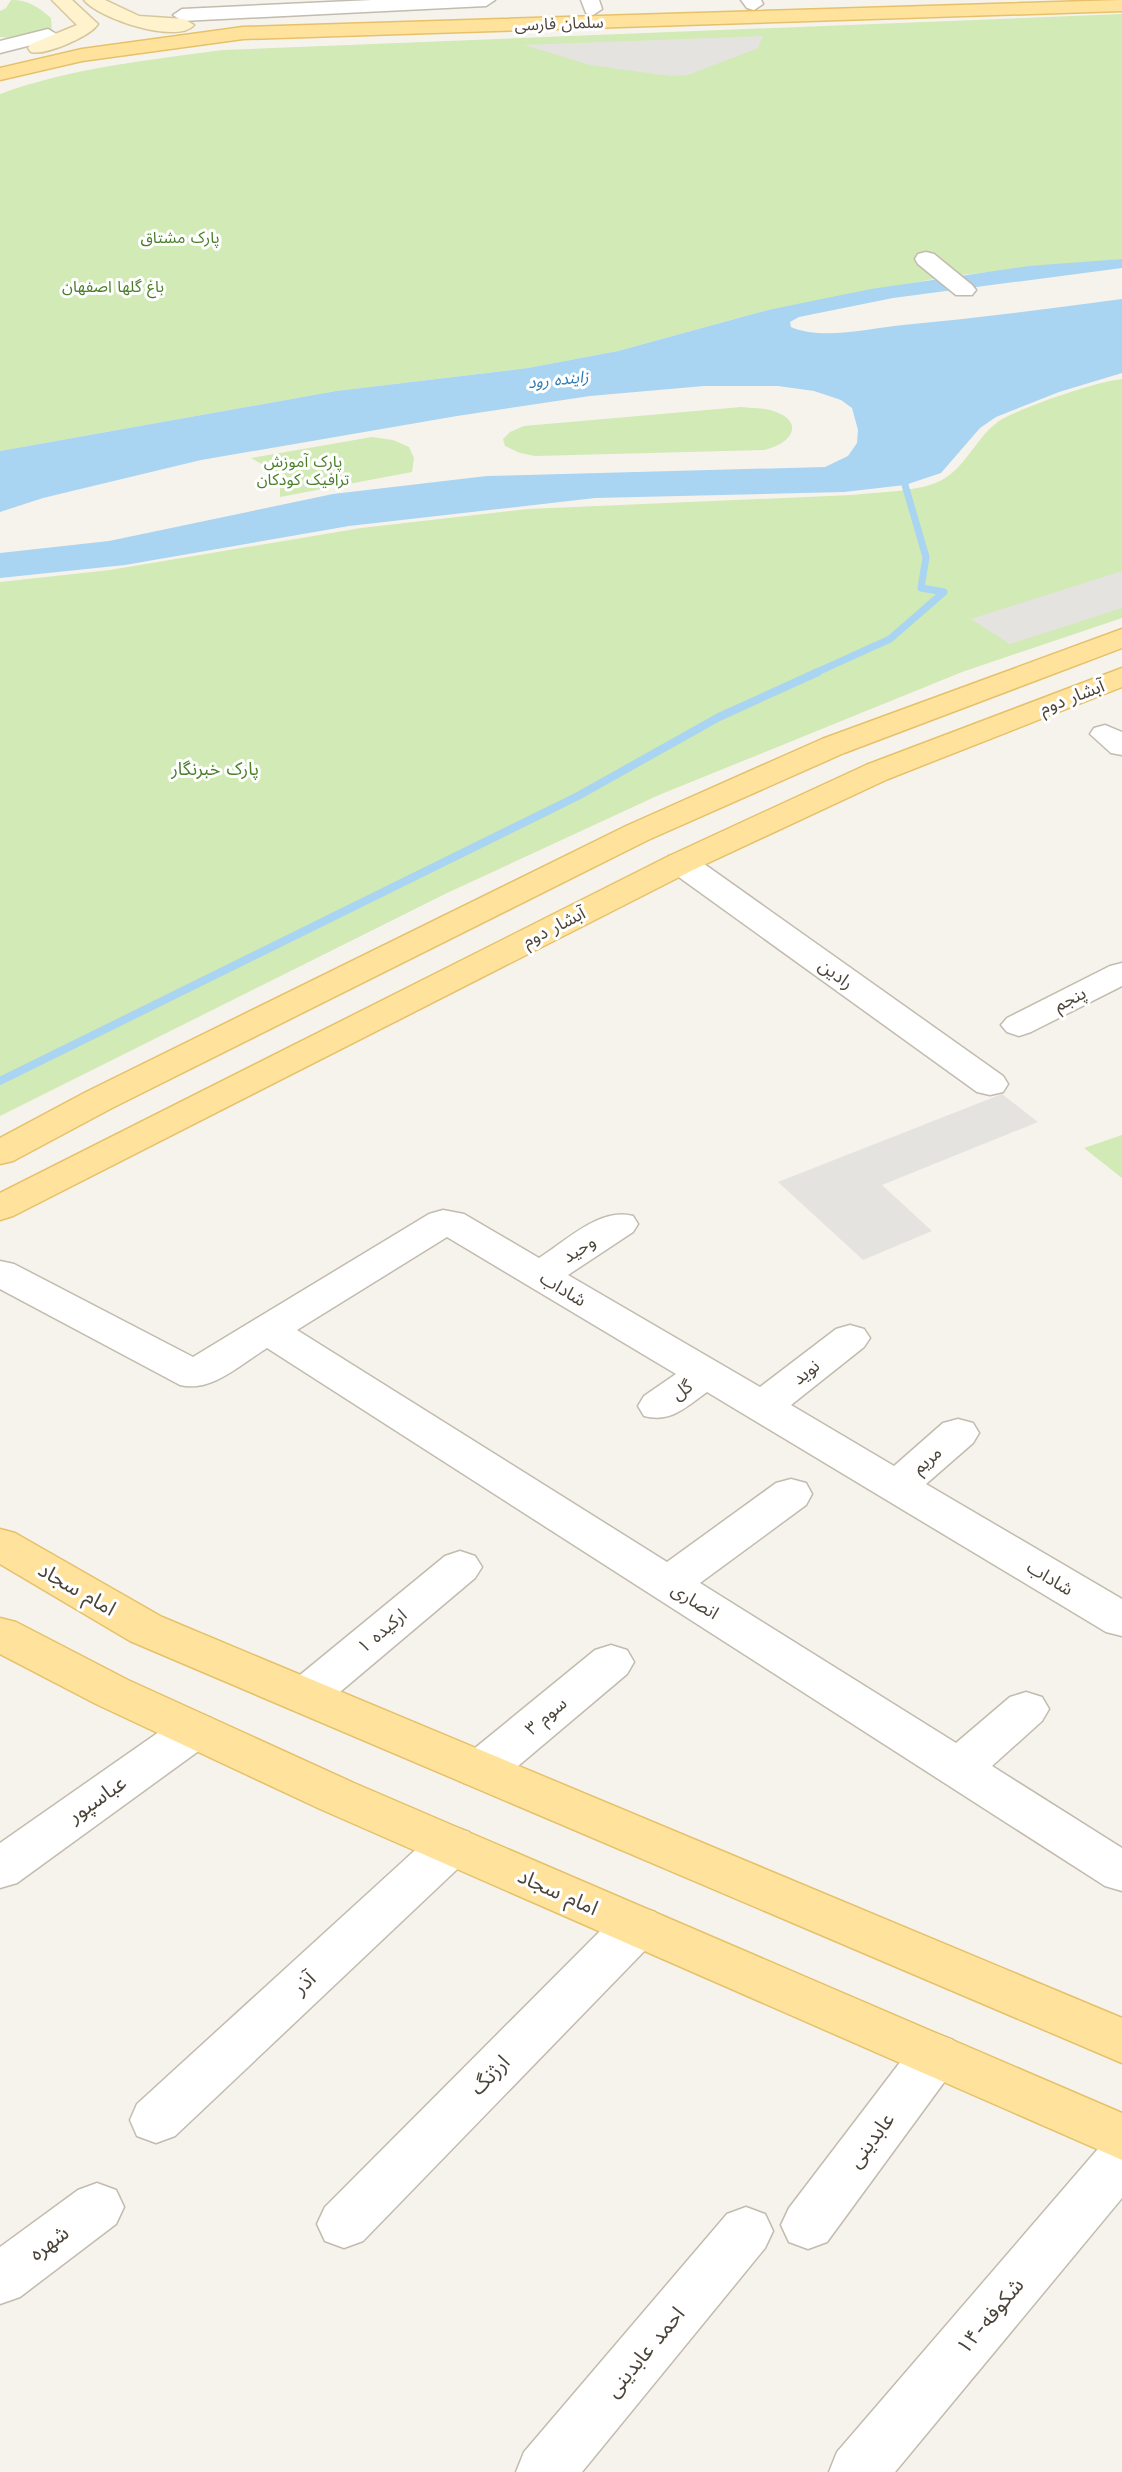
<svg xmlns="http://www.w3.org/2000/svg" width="1122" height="2472" viewBox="0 0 1122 2472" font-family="'Work Sans','Noto Sans Arabic',sans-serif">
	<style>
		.green { fill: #d2eab5 }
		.parking { fill: #e5e3e0 }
		.water { fill: #a9d4f2 }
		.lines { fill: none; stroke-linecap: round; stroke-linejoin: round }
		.stream-far1 { stroke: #a9d4f2; stroke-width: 7 }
		.stream { stroke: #a9d4f2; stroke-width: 8 }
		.street-casing { stroke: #c2bbae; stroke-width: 3 }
		.secondary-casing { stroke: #d6c79b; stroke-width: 3 }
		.primary-casing { stroke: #e6c16a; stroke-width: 3 }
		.street { fill: #fff; fill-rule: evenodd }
		.secondary { fill: #fff3cd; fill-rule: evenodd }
		.primary { fill: #ffe39c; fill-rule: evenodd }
		.labels { text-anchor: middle; stroke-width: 6; stroke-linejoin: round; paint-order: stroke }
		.far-street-label { font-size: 16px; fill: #4b4439; stroke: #fff }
		.far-park-label { font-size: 16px; fill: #4a7f2a; stroke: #fff }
		.far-water-label { font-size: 16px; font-style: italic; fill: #2e7ab2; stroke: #fff }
		.street-label { font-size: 18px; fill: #4b4439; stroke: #fff }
		.park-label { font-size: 18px; fill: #4a7f2a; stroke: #fff }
		.near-street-label { font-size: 21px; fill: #4b4439; stroke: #fff }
	</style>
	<rect width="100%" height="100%" fill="#f6f3ec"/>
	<g class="green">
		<path d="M11 0C29 0 38 7 51 18L52 31 18 39 0 37V11L6 8Z"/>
		<path d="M1122 14V259L950 276 768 310 618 351 528 368 336 391 0 451V94C71 68 148 60 223 50Z"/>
		<path d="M1122 379V618L962 672 659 795 447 893 0 1116V582L110 570 361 528 528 509 852 495C877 492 915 492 938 482 965 470 976 437 999 421 1022 407 1095 382 1122 379Z"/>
		<path d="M741 407C750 408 761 408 770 410 806 420 794 443 764 450L535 456 520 453 505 446 503 439 510 432 524 426Z"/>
		<polygon points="372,437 393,440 409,447 414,458 412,472 280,497 280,474 251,458"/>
		<polygon points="1122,1135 1122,1178 1084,1148"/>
	</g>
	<g class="parking">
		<polygon points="763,36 758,48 688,75 670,76 590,65 524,45"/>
		<polygon points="1122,571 1122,608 1010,644 971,619"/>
		<polygon points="1002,1094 1038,1122 882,1185 932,1231 863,1260 778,1182"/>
	</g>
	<path class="water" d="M1122 259V268L893 298 799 317 790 322 791 327C823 341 869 328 903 325 976 318 1049 309 1122 299V373L1059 392 996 417 980 428 941 473 905 485 844 492 595 498 349 526 125 565 0 578V553L109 541 333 494 487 476 825 467 848 456 857 443 858 430 852 408 841 400 814 391 778 386H704L590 396 457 416 201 460 43 498 0 512V451L336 391 528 368 618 351 768 310 871 289 1029 266Z"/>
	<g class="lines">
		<polyline class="stream-far1" points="815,673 890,639 944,592 921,588 926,557 905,485 906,474"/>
		<polyline class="stream" points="0,1081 578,796 719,717 818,672"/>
		<g class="street-casing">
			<g id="street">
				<polygon points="372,0 495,0 486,6 182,21 173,15 182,9"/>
				<polygon points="581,0 599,0 602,9 593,15 586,13"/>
				<polygon points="741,0 761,0 763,4 754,10 747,8"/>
				<polygon points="48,29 58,35 55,39 0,53 0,41"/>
				<polygon points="926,252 934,254 972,285 976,290 972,295 956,295 918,264 915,259 918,254"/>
				<polygon points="1105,725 1122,732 1122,755 1111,753 1090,734 1094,728"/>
				<polygon points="681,853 693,856 1003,1076 1008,1084 1003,1092 990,1095 977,1092 669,870 665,863 669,856"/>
				<polygon points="1122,963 1122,986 1031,1032 1019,1036 1007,1032 1001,1025 1007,1018 1110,966"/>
				<path d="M443 1210 464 1214 539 1258C566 1241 600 1207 633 1216L638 1224 633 1232 568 1275 760 1387 836 1329 850 1325 864 1329 870 1338 864 1347 791 1405 894 1466 943 1423 958 1419 973 1423 979 1433 973 1443 926 1484 1122 1599V1636L1106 1632 707 1392C686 1407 671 1423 644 1416L638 1406 644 1396 676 1374 447 1237 297 1330 667 1562 776 1483 791 1479 806 1483 812 1494 806 1505 700 1583 956 1743 1010 1697 1026 1692 1042 1697 1049 1709 1042 1721 992 1766 1122 1848V1891L1105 1886 267 1348C241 1364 211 1393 180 1385L0 1289V1261L14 1264 193 1357 429 1214Z"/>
				<polygon points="460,1551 475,1556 482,1567 475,1578 321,1708 305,1713 289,1708 282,1696 289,1684 445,1556"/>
				<polygon points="611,1645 627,1650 634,1662 627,1674 498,1783 481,1788 464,1783 457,1770 464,1757 595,1650"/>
				<polygon points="195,1712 211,1718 218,1730 211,1742 17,1883 0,1888 0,1843 179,1718"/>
				<polygon points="452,1826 469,1832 476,1845 469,1858 175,2136 156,2143 137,2136 130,2120 137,2104 435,1832"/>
				<polygon points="637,1906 655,1912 662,1926 655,1940 363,2241 344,2248 325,2241 317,2224 325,2207 619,1912"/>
				<polygon points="935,2033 953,2040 961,2055 953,2070 827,2242 808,2249 789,2242 781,2225 789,2208 917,2040"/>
				<polygon points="1122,2136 1122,2198 895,2472 829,2472 837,2452 1103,2143"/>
				<polygon points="97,2183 116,2190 124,2207 116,2224 20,2297 0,2304 0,2247 78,2190"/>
				<polygon points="746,2207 765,2214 773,2231 765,2248 582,2472 516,2472 524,2452 727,2214"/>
			</g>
		</g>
		<g class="secondary-casing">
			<g id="secondary">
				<path d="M52 0H72L98 24C91 36 45 56 31 52L28 48 31 44 77 25Z"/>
				<path d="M84 0H105L139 16 184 19 194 25C177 45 98 18 84 0Z"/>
			</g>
		</g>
		<g class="primary-casing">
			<g id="primary">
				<polygon points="1122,0 1122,11 243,39 82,61 0,80 0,68 82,49 243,27"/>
				<polygon points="1122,629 1122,648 844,753 648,840 112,1108 13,1161 0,1164 0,1138 86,1092 626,826 822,739"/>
				<polygon points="1122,668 1122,687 888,779 693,870 13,1216 0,1220 0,1193 669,856 866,765"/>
				<polygon points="0,1529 15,1533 162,1617 1122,2018 1122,2063 130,1641 0,1564"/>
				<polygon points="0,1618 16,1622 128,1680 354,1783 1122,2113 1122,2160 320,1809 96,1704 0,1654"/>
			</g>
		</g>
		<use href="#street" class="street"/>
		<use href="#secondary" class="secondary"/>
		<use href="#primary" class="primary"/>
	</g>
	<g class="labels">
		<g class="far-street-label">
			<text transform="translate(559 23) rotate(-2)" y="6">سلمان فارسی</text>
		</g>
		<g class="far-park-label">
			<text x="180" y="243">پارک مشتاق</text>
			<text x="113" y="292">باغ گلها اصفهان</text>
			<text x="303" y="467">پارک آموزش<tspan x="303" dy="18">ترافیک کودکان</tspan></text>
		</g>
		<g class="far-water-label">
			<text transform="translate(558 379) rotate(-6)" y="6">زاینده رود</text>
		</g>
		<g class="street-label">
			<text transform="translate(1072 697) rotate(-21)" y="6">آبشار دوم</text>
			<text transform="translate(554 927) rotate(-27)" y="6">آبشار دوم</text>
			<text transform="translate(836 974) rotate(36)" y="6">رادین</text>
			<text transform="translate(1070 999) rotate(-27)" y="6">پنجم</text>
			<text transform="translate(579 1249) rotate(-33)" y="6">وحید</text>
			<text transform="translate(563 1289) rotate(31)" y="6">شاداب</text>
			<text transform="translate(806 1372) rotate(-38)" y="6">نوید</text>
			<text transform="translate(682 1390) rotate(-35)" y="6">گل</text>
			<text transform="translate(927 1460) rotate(-41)" y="6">مریم</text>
			<text transform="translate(1050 1578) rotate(31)" y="6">شاداب</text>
			<text transform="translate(695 1601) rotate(32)" y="6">انصاری</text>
			<text transform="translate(382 1631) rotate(-40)" y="6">ارکیده ۱</text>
			<text transform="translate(546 1716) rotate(-40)" y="6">سوم ۳</text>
		</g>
		<g class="park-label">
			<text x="215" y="775">پارک خبرنگار</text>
		</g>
		<g class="near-street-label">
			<text transform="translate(77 1589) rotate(30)" y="7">امام سجاد</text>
			<text transform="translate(97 1799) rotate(-35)" y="7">عباسپور</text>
			<text transform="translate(558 1892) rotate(24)" y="7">امام سجاد</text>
			<text transform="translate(304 1983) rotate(-43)" y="7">آذر</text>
			<text transform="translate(490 2075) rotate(-46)" y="7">ارژنگ</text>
			<text transform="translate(871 2140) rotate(-53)" y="7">عابدینی</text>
			<text transform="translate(49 2243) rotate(-37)" y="7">شهره</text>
			<text transform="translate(990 2316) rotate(-50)" y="7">۱۴-شکوفه</text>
			<text transform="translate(645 2352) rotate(-50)" y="7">احمد عابدینی</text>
		</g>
	</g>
</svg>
